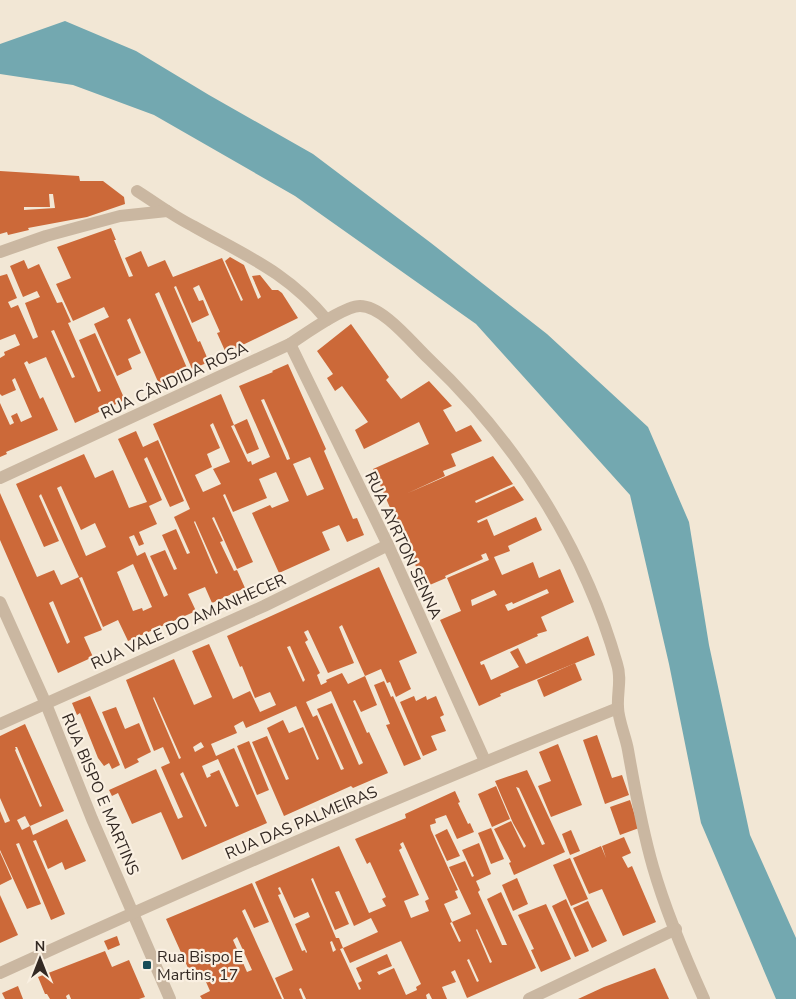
<svg xmlns="http://www.w3.org/2000/svg" width="796" height="999" viewBox="0 0 796 999" font-family="'Nunito Sans',sans-serif">
	<style>
		.water { fill: #73a8b0 }
		.building { fill: #cc6939; fill-rule: evenodd }
		.lines { fill: none; stroke-linecap: round; stroke-linejoin: round }
		.street { stroke: #cab7a1; stroke-width: 12 }
		.poi-dot { fill: #194d57; stroke: #faf0e2; stroke-width: 2 }
		.labels { text-anchor: middle; stroke-width: 4.5; stroke-linejoin: round; paint-order: stroke }
		.street-label { font-size: 16px; fill: #342a24; stroke: #faf0e2 }
		.poi-label { font-size: 16px; fill: #342a24; stroke: #faf0e2; text-anchor: start }
	</style>
	<rect width="100%" height="100%" fill="#f2e7d5"/>
	<polygon class="water" points="65,21 136,51 209,95 313,154 431,243 547,334 648,427 689,522 709,645 750,835 796,938 796,999 776,999 701,823 669,664 630,495 476,324 295,196 154,115 73,85 0,74 0,44"/>
	<g class="building">
		<path d="M0 171 79 176 80 181H103L124 197 125 204 87 217 28 228 29 230 8 235 7 232 0 234ZM49 194H53L55 208 24 210V207H50Z"/>
		<polygon points="111,228 116,240 114,240 129,277 133,276 125,258 141,251 148,267 165,260 173,277 222,258 241,301 243,300 225,261 230,257 244,265 258,299 261,297 252,276 260,275 272,290 278,290 282,293 298,318 226,353 217,333 220,332 199,285 193,288 199,301 203,300 209,315 192,323 176,286 174,287 198,342 200,341 209,362 192,369 159,292 155,294 187,368 173,374 175,377 159,384 130,318 127,320 141,353 128,359 132,369 117,376 94,324 109,317 104,307 73,321 56,284 71,278 57,247"/>
		<path d="M24 260 28 269 39 264 57 303 62 302 71 322 68 323 98 392 101 391 79 340 95 333 125 400 75 423 46 357 29 364 27 361 24 363 40 399 43 397 58 430 6 452 7 454 0 457V403L10 425 14 423 11 416 17 413 21 422 32 417 15 378 12 380 16 390 2 396 0 394V358L5 355 4 352 20 345 15 334 0 340V276L7 274 17 298 8 302 11 308 18 305 33 339 38 337 25 303 40 297 37 291 23 297 10 266ZM54 330 75 377 72 378 51 331Z"/>
		<path d="M351 324 389 377 386 380 401 399 429 381 452 406 443 410 456 432 471 425 482 441 451 454 456 466 443 471 445 476 408 493 493 456 513 484 475 501 476 503 514 486 524 500 477 521 478 523 487 519 494 536 536 517 542 530 508 546 510 551 494 557 502 575 533 562 539 578 560 569 574 602 541 617 547 631 537 634 538 636 480 662 481 665 484 664 491 680 519 667 510 652 518 648 526 664 588 636 595 655 500 694 501 696 479 706 440 620 461 611 447 578 489 560 486 553 481 555 483 559 445 576 446 578 425 587 373 469 429 444 419 422 364 449 355 430 368 422 342 386 335 391 327 378 333 374 317 351ZM547 589 549 593 508 611 505 605 512 602 513 604ZM494 590 497 595 472 606 471 600Z"/>
		<path d="M288 364 326 449 324 451 353 519 357 518 364 535 347 542 339 525 322 532 330 550 279 573 252 513 270 505 272 508 289 501 276 472 259 479 267 498 233 512 225 494 223 495 253 562 237 569 214 517 212 518 223 541 220 542 234 571 237 570 245 588 212 603 205 587 188 594 196 611 128 641 118 620 103 627 82 577 79 578 102 630 84 637 93 657 58 673 0 540V493L37 577 54 570 61 585 79 577 72 562 41 494 39 496 59 541 44 547 16 484 84 454 95 478 113 470 129 508 147 502 118 439 136 431 143 447 158 440 184 501 170 507 147 457 144 459 162 500 149 506 157 524 139 532 144 544 139 546 134 535 129 537 137 556 145 552 164 597 168 595 150 556 165 550 174 570 177 569 162 535 176 529 187 554 190 553 174 517 190 509 153 424 221 394 234 425 231 426 248 462 251 461 252 465 270 457 239 386 273 372 272 371ZM264 399 288 453 290 459 287 460 261 400ZM213 423 230 462 213 469 221 484 203 492 195 475 212 467 207 454 220 448 210 425ZM310 457 324 489 307 496 293 464ZM61 486 81 530 95 523 106 547 86 556 57 488ZM195 521 218 573 216 574 194 522ZM133 564 152 607 143 611 142 608 133 611 117 572ZM53 601 70 642 67 644 49 603Z"/>
		<polygon points="247,419 259,449 247,454 234,425"/>
		<path d="M379 567 417 653 399 661 411 689 396 697 390 682 387 683 381 669 365 676 377 705 361 712 355 700 353 701 367 733 369 732 388 773 353 788 351 786 284 816 252 742 267 736 286 780 289 779 267 728 283 720 289 733 303 727 317 760 319 759 296 706 246 728 243 721 234 726 237 733 211 744 216 756 234 748 267 823 182 860 161 812 132 824 118 793 112 796 109 790 156 769 178 819 183 817 161 767 170 763 163 747 154 751 126 680 174 659 194 705 212 697 192 651 209 644 233 699 250 691 260 712 276 705 270 692 255 698 242 666 240 667 227 636ZM342 625 365 676 348 684 342 673 326 680 327 682 321 685 317 675 320 673 305 642 308 640 304 632 308 630 328 673 354 663 339 627ZM290 646 305 680 303 682 287 647ZM331 691 363 763 359 765 332 703 317 709 344 769 341 770 317 715 313 717 306 702ZM154 697 181 758 179 759 153 698ZM201 742 204 747 195 752 193 747ZM218 759 239 806 236 807 219 770 210 774 211 776 207 778 202 766ZM183 772 207 826 205 827 180 774Z"/>
		<polygon points="575,663 582,680 544,697 537,680"/>
		<polygon points="384,681 391,697 393,696 421,759 404,766 386,725 390,724 374,685"/>
		<polygon points="90,696 120,765 112,769 109,763 104,766 98,758 80,713 77,715 72,703"/>
		<polygon points="414,696 416,701 426,696 427,700 436,696 444,715 440,717 446,731 431,736 437,750 423,756 400,702"/>
		<polygon points="116,707 125,729 139,723 151,752 137,759 139,762 125,769 102,712"/>
		<path d="M25 724 64 811 30 826 25 816 17 820 22 830 30 826 33 835 67 819 86 861 65 870 62 862 48 869 36 840 33 841 65 914 51 920 19 843 16 844 41 904 27 909 0 850V811L5 823 10 821 0 798V736ZM15 747H17L42 806 40 807 15 750 16 749Z"/>
		<polygon points="597,735 612,778 622,775 629,795 605,804 583,740"/>
		<polygon points="249,741 269,790 257,795 237,746"/>
		<polygon points="558,744 582,805 551,817 538,786 551,781 539,752"/>
		<path d="M527 770 565 852 514 875 509 863 511 862 494 829 511 821 524 848 526 846 513 823 495 781ZM516 787 519 788 545 844 542 845Z"/>
		<polygon points="496,786 510,819 492,827 478,794"/>
		<path d="M455 791 460 802 458 803 468 824 470 823 474 832 457 839 446 815 435 819 436 823 430 825 431 830 458 890 455 891 458 898 444 904 452 922 450 923 459 942 461 941 452 922 471 914 449 867 465 861 472 877 474 876 462 850 479 843 491 874 476 881 480 890 478 892 502 945H507L487 899 501 892 536 968 467 998 455 970 451 972 456 982 442 987 447 999H432L429 993 426 995 427 999H306L301 988 299 989 303 999H284L275 978 293 970 255 882 339 846 369 913 386 906 382 899 386 897 370 862 367 864 355 839 406 818 405 814ZM403 842 429 899 425 901 429 911 411 918 404 901 419 895 399 850 402 848 400 844ZM313 878 335 930 349 924 335 892 339 891 354 926 371 918 378 932 343 948 350 963 401 941 421 984 416 987 417 990 406 995 394 968 379 975 377 972 392 966 387 954 356 968 362 981 358 983 361 989 359 990 340 949 343 948 339 938H336L311 879ZM280 887 294 918 308 912 310 917 295 924 307 952 306 953 305 950 302 951 278 895 281 894 278 888ZM477 929 492 962 490 963 476 930ZM332 941 336 950 333 952 330 942ZM469 959 479 981 477 982 467 960Z"/>
		<polygon points="630,800 639,828 620,835 610,807"/>
		<polygon points="491,828 504,859 491,864 478,833"/>
		<polygon points="447,829 460,856 447,861 435,835"/>
		<polygon points="571,830 580,851 570,855 562,834"/>
		<polygon points="624,837 631,853 622,857 628,868 632,866 656,922 623,936 602,889 589,894 573,858 601,846 606,858 602,846"/>
		<polygon points="0,852 12,879 0,885"/>
		<polygon points="570,858 588,899 571,906 553,865"/>
		<polygon points="517,878 528,904 513,911 502,885"/>
		<path d="M252 883 269 922 254 928 245 909 242 911 282 999H202L200 996 210 991 203 975 193 979 166 919ZM237 937 252 970 247 972 233 940Z"/>
		<polygon points="0,895 18,935 0,943"/>
		<polygon points="566,899 589,951 575,957 552,906"/>
		<polygon points="588,901 607,941 592,948 573,908"/>
		<polygon points="546,904 571,959 541,972 531,950 534,949 518,915"/>
		<polygon points="117,936 120,945 108,950 104,941"/>
		<polygon points="105,951 112,967 129,960 145,997 139,999 71,999 69,994 66,996 67,999 50,999 47,994 45,994 38,977"/>
		<polygon points="655,968 669,999 578,999 604,987"/>
		<polygon points="18,986 23,999 5,999 2,993"/>
	</g>
	<g class="lines">
		<g class="street">
			<path d="M137 191C156 203 173 216 193 226 246 256 286 271 327 320"/>
			<polyline points="0,252 46,236 120,216 167,211"/>
			<polyline points="290,344 388,545 485,761"/>
			<path d="M0 478 290 344C305 334 344 306 360 306 383 306 412 343 429 359 516 441 584 548 617 664 622 679 617 692 618 707 618 720 626 737 628 750 635 790 642 829 653 867 666 912 685 957 704 999"/>
			<polyline points="0,602 46,704 92,819 170,999"/>
			<polyline points="0,724 264,606 388,545"/>
			<path d="M0 973C204 880 410 791 618 708"/>
			<polyline points="529,999 676,929"/>
		</g>
	</g>
	<rect class="poi-dot" x="142" y="960" width="10" height="10" rx="2.5"/>
	<g class="labels">
		<g class="street-label">
			<text transform="translate(174 380) rotate(-25)" y="6">RUA CÂNDIDA ROSA</text>
			<text transform="translate(404 545) rotate(65)" y="6">RUA AYRTON SENNA</text>
			<text transform="translate(188 621) rotate(-24)" y="6">RUA VALE DO AMANHECER</text>
			<text transform="translate(101 794) rotate(67)" y="6">RUA BISPO E MARTINS</text>
			<text transform="translate(301 822) rotate(-23)" y="6">RUA DAS PALMEIRAS</text>
		</g>
		<g class="poi-label">
			<text x="157" y="962">Rua Bispo E<tspan x="157" dy="18">Martins, 17</tspan></text>
		</g>
	</g>
	<g transform="translate(40 959)" stroke="#faf0e2" stroke-width="4" paint-order="stroke">
	<path d="M0-4L9 19L0 12L-9 19Z" fill="#342a24"/>
	<text y="-8" font-size="14" font-weight="bold" text-anchor="middle" fill="#342a24">N</text>
	</g>
</svg>
